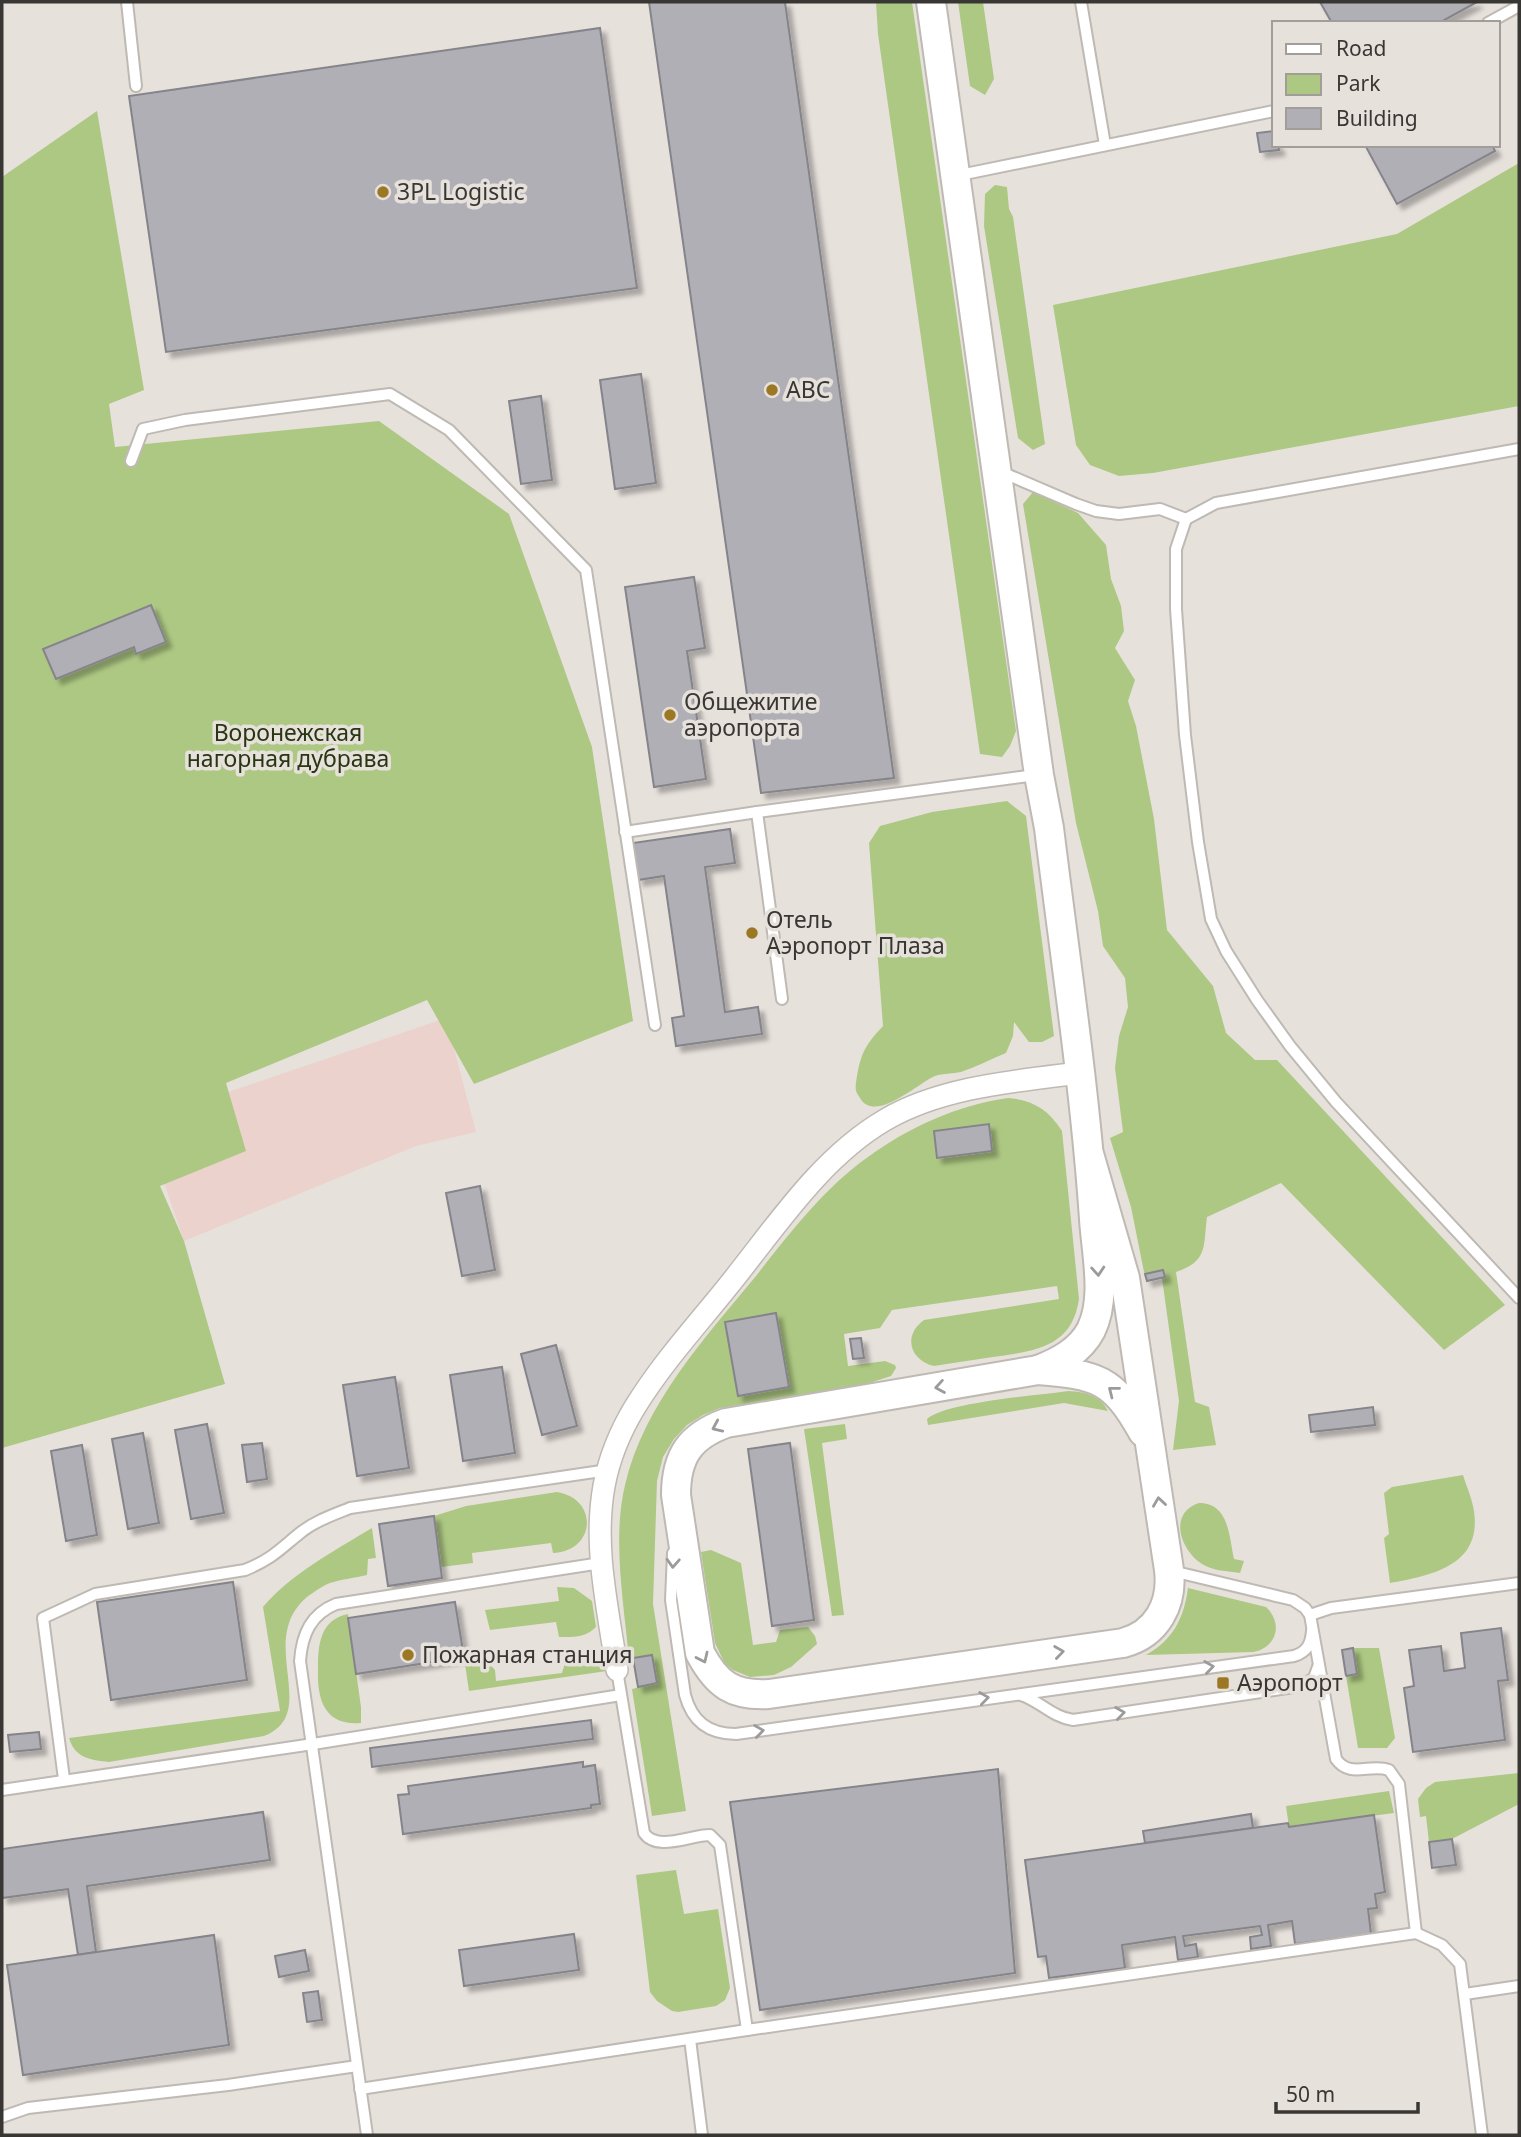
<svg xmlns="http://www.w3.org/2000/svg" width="1521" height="2137" viewBox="0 0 1521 2137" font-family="'Noto Sans',sans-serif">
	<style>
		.industrial { fill: #ecd2cc }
		.green { fill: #adc883 }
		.building { fill: #b0afb6; stroke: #85848b; stroke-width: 2; filter: url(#shadow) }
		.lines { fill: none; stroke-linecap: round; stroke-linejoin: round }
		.lane-casing { stroke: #bfb9b4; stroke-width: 14 }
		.street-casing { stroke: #bfb9b4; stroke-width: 24 }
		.secondary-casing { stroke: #bfb9b4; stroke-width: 32 }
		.lane { stroke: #fff; stroke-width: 10 }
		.street { stroke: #fff; stroke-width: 21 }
		.secondary { stroke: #fff; stroke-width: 28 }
		.oneway { stroke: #9c9b9a }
		.poi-dot { fill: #9d7824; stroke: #e7e1dc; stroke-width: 2.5 }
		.labels { text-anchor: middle; stroke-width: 7; stroke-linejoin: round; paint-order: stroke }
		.poi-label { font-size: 23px; fill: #393734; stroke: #e7e1dc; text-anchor: start }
		.park-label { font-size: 23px; fill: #293612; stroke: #e7e1dc }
	</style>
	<defs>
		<filter id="shadow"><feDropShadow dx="5.5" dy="5.5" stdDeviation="2" flood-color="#0004"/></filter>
	</defs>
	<rect width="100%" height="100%" fill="#e7e1dc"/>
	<polygon class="industrial" points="446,1018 476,1132 416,1146 184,1241 143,1121"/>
	<g class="green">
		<polygon points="876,2 912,2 1016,731 1010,746 1002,757 980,754 878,34"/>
		<polygon points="958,2 983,2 994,79 985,95 970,86"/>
		<polygon points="97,111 144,390 109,404 115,447 379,421 509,514 592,747 633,1021 474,1084 427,1000 226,1083 246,1151 160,1186 184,1241 225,1384 2,1448 2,177"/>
		<polygon points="1519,163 1519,406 1153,473 1119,476 1090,465 1076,445 1053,305 1397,234"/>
		<polygon points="995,185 1007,187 1009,209 1013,217 1045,444 1033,450 1018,438 984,226 985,194"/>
		<path d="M1033 492 1078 513 1106 545 1111 579 1121 606 1124 631 1115 648 1135 680 1128 701 1136 726 1154 819 1167 930 1213 986 1226 1033 1255 1060H1277L1505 1305 1444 1350 1281 1183 1207 1217C1203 1248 1208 1261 1176 1272L1195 1402 1209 1407 1216 1445 1173 1450 1179 1401 1162 1278 1165 1277 1164 1271 1145 1274 1144 1272 1131 1207 1110 1138 1123 1132 1115 1068 1119 1036 1128 1007 1125 978 1103 946 1098 911 1076 823 1023 504Z"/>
		<path d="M1007 801 1026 816 1054 1036 1042 1042H1029L1014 1022 1013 1036 1006 1053C991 1059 976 1067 961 1072 953 1074 943 1073 935 1076 918 1083 875 1124 860 1098 856 1092 855 1090 856 1083 860 1055 864 1046 883 1026L869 843 880 826 932 812Z"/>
		<path d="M1008 1098C1033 1100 1049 1110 1062 1131L1079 1299C1072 1348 1034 1351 993 1357 973 1360 953 1363 934 1366 909 1360 903 1335 924 1320L1059 1299 1057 1286 892 1310 880 1328 844 1334 848 1366 885 1361 895 1365 896 1368 891 1376 854 1388 720 1408 703 1415 687 1425 674 1439 663 1457 657 1481 653 1604 686 1811 652 1816 632 1689 657 1683 652 1655 629 1659C624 1604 612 1539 625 1485 644 1404 704 1339 756 1276 789 1234 824 1188 868 1157 909 1127 958 1105 1008 1098Z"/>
		<path d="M1069 1391C1085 1392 1100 1395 1108 1411L1064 1403 928 1425 927 1419C945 1402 1041 1395 1069 1391Z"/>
		<polygon points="845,1424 847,1439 822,1443 844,1615 832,1616 804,1429"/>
		<path d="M1463 1475C1466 1485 1471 1496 1473 1506 1485 1564 1435 1575 1390 1583L1384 1538 1389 1534 1384 1493 1392 1487Z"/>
		<path d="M557 1492C599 1499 596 1551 553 1553L551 1543 472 1553 473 1563 441 1567 434 1516 466 1506Z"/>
		<path d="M1199 1503C1229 1503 1229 1536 1234 1559L1244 1561 1240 1573C1227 1571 1213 1571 1202 1564 1180 1550 1168 1513 1199 1503Z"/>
		<path d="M372 1528 376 1558 368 1559 367 1575C355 1578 342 1579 330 1583 322 1586 314 1592 307 1597 255 1641 322 1713 264 1736L109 1762C90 1760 75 1758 69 1738L280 1711 263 1607C292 1573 334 1551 372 1528Z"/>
		<polygon points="711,1550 741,1563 753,1645 776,1642 780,1630 808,1627 815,1636 817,1644 791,1667 774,1675 750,1677 733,1670 725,1664 715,1643 701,1552"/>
		<path d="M557 1587 574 1588 592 1601 596 1627C585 1638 574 1637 559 1637L556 1622 490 1630 485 1610 559 1601Z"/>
		<path d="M1188 1588 1266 1607C1284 1624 1276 1648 1253 1652L1146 1655C1173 1640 1184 1618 1188 1588Z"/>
		<path d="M348 1614 361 1707V1723C324 1726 317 1699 318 1669 318 1644 320 1620 348 1614Z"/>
		<polygon points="1353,1648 1379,1648 1395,1738 1387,1748 1358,1748 1346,1676 1357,1674"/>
		<polygon points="597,1655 603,1659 607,1671 469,1691 464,1657 486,1660 495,1670 496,1681 562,1673 565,1663 571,1657"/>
		<polygon points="1519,1773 1519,1804 1452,1839 1429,1842 1426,1816 1420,1817 1418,1799 1426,1788 1435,1782"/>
		<polygon points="1389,1791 1394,1813 1289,1827 1286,1806"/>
		<polygon points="676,1870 684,1914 718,1909 730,1988 725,2000 716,2006 678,2012 672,2011 657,2001 650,1992 636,1875"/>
	</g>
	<g class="building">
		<polygon points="649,2 785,2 894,778 761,793"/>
		<polygon points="1320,2 1477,2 1439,23 1332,23"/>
		<polygon points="600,28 637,288 166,352 129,96"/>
		<polygon points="1274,131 1274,145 1278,145 1279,150 1260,152 1257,133"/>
		<polygon points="1365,145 1492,145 1495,151 1397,204"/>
		<polygon points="641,374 656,483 615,489 600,380"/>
		<polygon points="541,396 552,480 521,484 509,401"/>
		<polygon points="694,577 705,648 687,651 706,779 654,787 625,587"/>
		<polygon points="151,605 166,642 136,654 134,647 56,679 43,649"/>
		<polygon points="730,829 735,863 705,867 725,1012 758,1007 762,1034 676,1046 672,1018 684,1016 664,876 638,880 633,843"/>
		<polygon points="989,1124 992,1151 937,1158 934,1131"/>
		<polygon points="480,1186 495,1270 462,1276 446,1193"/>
		<polygon points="1163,1270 1165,1277 1147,1281 1145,1274"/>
		<polygon points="776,1313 789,1387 738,1396 725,1322"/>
		<polygon points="861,1338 864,1358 853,1359 850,1339"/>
		<polygon points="556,1345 577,1426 542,1435 521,1354"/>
		<polygon points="502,1367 515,1453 463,1461 450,1375"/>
		<polygon points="395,1377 409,1468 357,1476 343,1385"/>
		<polygon points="1373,1407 1375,1425 1311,1432 1309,1415"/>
		<polygon points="207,1424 224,1513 191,1519 175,1430"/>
		<polygon points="143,1433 159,1523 128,1529 112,1439"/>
		<polygon points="262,1443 267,1479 247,1482 242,1445"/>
		<polygon points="790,1443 814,1620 772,1626 748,1449"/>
		<polygon points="82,1445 97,1535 66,1541 51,1451"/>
		<polygon points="434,1516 442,1578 388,1586 379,1524"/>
		<polygon points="233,1582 247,1680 111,1700 97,1602"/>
		<polygon points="455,1602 464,1657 356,1674 348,1618"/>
		<polygon points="1501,1628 1508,1680 1498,1681 1505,1740 1413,1752 1404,1688 1414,1686 1409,1650 1441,1646 1444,1671 1465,1668 1461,1633"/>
		<polygon points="1353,1648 1357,1674 1346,1676 1342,1650"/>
		<polygon points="652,1655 657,1683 638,1687 633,1658"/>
		<polygon points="591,1720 593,1739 372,1767 370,1748"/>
		<polygon points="39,1732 41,1749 10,1752 8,1735"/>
		<polygon points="583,1762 583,1767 595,1765 600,1804 591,1805 591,1808 403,1834 398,1795 409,1794 408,1786"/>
		<polygon points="998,1769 1015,1973 760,2010 730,1802"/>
		<polygon points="263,1812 270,1860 87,1886 96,1952 78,1955 68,1889 2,1898 2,1849"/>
		<polygon points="1251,1814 1253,1828 1145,1843 1143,1831"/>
		<polygon points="1374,1815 1385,1892 1375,1894 1377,1908 1368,1909 1371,1934 1295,1944 1292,1921 1268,1925 1271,1946 1251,1949 1250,1937 1262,1935 1260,1926 1183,1936 1185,1946 1196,1944 1198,1957 1178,1960 1175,1937 1122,1945 1125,1968 1049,1978 1046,1956 1038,1957 1025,1860 1288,1823 1289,1827"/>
		<polygon points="1452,1839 1456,1865 1432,1868 1429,1842"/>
		<polygon points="574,1934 579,1970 464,1986 459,1950"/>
		<polygon points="214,1935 229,2045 23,2075 7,1965"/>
		<polygon points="305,1950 309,1971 279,1977 275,1956"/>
		<polygon points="318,1991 322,2020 307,2022 303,1993"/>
	</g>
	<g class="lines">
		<g class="lane-casing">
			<g id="lane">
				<polyline points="127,2 136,86"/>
				<polyline points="1081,2 1105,145"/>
				<polyline points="1488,23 1519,6"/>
				<polyline points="955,176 1274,111"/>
				<polyline points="1519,449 1216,503 1186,519 1176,549 1176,609 1185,735 1198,842 1211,919 1226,951 1257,1000 1290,1046 1336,1102 1519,1298"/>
				<polyline points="131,461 143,429 185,420 390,394 449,430 586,570 655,1025"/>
				<polyline points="999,471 1076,504 1096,511 1119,514 1160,509 1186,519"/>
				<polyline points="757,812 782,999"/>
				<polyline points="625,832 757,812 1036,775"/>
				<path d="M673 1553 671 1600 685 1695C692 1721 708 1734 736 1734L1294 1656C1307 1652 1311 1644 1312 1631"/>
				<path d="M1172 1571 1293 1600 1305 1608 1310 1615 1336 1759C1350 1779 1370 1763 1389 1770L1399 1784 1416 1933"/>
				<polyline points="1310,1615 1331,1608 1519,1583"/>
				<path d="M617 1670 644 1833C657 1852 690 1835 710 1835L720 1845 747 2030"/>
				<path d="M1021 1695C1040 1701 1052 1717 1073 1720L1301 1686 1314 1678 1318 1667"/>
				<path d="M64 1779 43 1618 95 1594 245 1570C272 1559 279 1550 300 1533 315 1521 333 1515 350 1508L608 1470"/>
				<polyline points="2,1790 313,1744 621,1695"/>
				<polyline points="1465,1994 1519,1986"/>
				<polyline points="690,2039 702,2135"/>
				<polyline points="360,2089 747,2030 1416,1933 1442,1945 1460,1964 1482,2135"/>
				<polyline points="2,2117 28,2108 228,2085 357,2066"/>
				<path d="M367 2135 300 1661C302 1634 311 1614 336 1604L601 1563"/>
			</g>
		</g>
		<g class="street-casing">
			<path id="street" d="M617 1670C608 1609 593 1547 604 1486 609 1459 621 1430 635 1407 662 1363 697 1325 729 1285 775 1228 820 1158 885 1120 941 1087 1016 1081 1079 1073"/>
		</g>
		<g class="secondary-casing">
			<g id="secondary">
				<path d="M931 2 1039 775 1049 828C1065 958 1085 1088 1094 1219 1096 1253 1107 1298 1091 1330 1080 1351 1059 1362 1038 1370L726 1423C690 1436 676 1456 676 1495L700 1653C717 1685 733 1696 769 1694L1123 1643C1157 1634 1173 1604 1169 1570L1125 1278 1089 1154"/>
				<path d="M1038 1370C1097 1375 1113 1378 1143 1432"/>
			</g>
		</g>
		<use href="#lane" class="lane"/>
		<use href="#street" class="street"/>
		<use href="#secondary" class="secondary"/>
	</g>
	<defs><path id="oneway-chevron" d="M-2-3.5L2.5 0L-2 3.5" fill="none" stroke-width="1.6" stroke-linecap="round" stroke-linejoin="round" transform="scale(1.75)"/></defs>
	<g class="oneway">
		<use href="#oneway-chevron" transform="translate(1098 1271) rotate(86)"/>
		<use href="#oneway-chevron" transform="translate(940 1387) rotate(170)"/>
		<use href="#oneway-chevron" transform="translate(1113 1391) rotate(-142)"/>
		<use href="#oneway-chevron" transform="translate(717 1427) rotate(156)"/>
		<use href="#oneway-chevron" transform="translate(1159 1502) rotate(-98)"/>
		<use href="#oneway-chevron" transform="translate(673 1563) rotate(93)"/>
		<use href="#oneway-chevron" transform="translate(1059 1652) rotate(-8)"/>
		<use href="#oneway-chevron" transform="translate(703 1658) rotate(65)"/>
		<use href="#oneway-chevron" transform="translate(1209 1667) rotate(-8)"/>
		<use href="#oneway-chevron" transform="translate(984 1698) rotate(-8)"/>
		<use href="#oneway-chevron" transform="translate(1120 1713) rotate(-8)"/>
		<use href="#oneway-chevron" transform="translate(759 1731) rotate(-8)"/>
	</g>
	<g class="poi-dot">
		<circle cx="383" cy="192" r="7"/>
		<circle cx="772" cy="390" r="7"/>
		<circle cx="670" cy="715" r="7"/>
		<circle cx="752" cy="933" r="7"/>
		<circle cx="408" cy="1655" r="7"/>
		<rect x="1216" y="1676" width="14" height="14" rx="3.5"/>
	</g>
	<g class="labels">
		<g class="poi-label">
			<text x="397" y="200">3PL Logistic</text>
			<text x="786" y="398">ABC</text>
			<text x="684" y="710">Общежитие<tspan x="684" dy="26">аэропорта</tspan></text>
			<text x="766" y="928">Отель<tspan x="766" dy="26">Аэропорт Плаза</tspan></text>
			<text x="422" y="1663">Пожарная станция</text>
			<text x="1237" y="1691">Аэропорт</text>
		</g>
		<g class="park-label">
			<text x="288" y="741">Воронежская<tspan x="288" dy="26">нагорная дубрава</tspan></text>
		</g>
	</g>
	<rect width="1521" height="2137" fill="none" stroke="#393734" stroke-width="7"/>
	<rect x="1272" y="21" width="228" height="126" fill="#e7e1dc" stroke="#a19d99" stroke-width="2"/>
	<rect x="1286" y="44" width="35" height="10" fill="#ffffff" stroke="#a19d99" stroke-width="2"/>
	<text x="1336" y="56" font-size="21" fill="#393734">Road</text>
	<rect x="1286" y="74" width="35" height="21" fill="#adc883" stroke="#a19d99" stroke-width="2"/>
	<text x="1336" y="91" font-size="21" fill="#393734">Park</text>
	<rect x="1286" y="108" width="35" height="21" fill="#b0afb6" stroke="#a19d99" stroke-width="2"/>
	<text x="1336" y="126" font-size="21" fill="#393734">Building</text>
	<path d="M1276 2102v10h142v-10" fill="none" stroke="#393734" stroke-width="3.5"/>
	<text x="1286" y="2102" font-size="21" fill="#393734" stroke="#e7e1dc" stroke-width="5" paint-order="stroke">50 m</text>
</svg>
